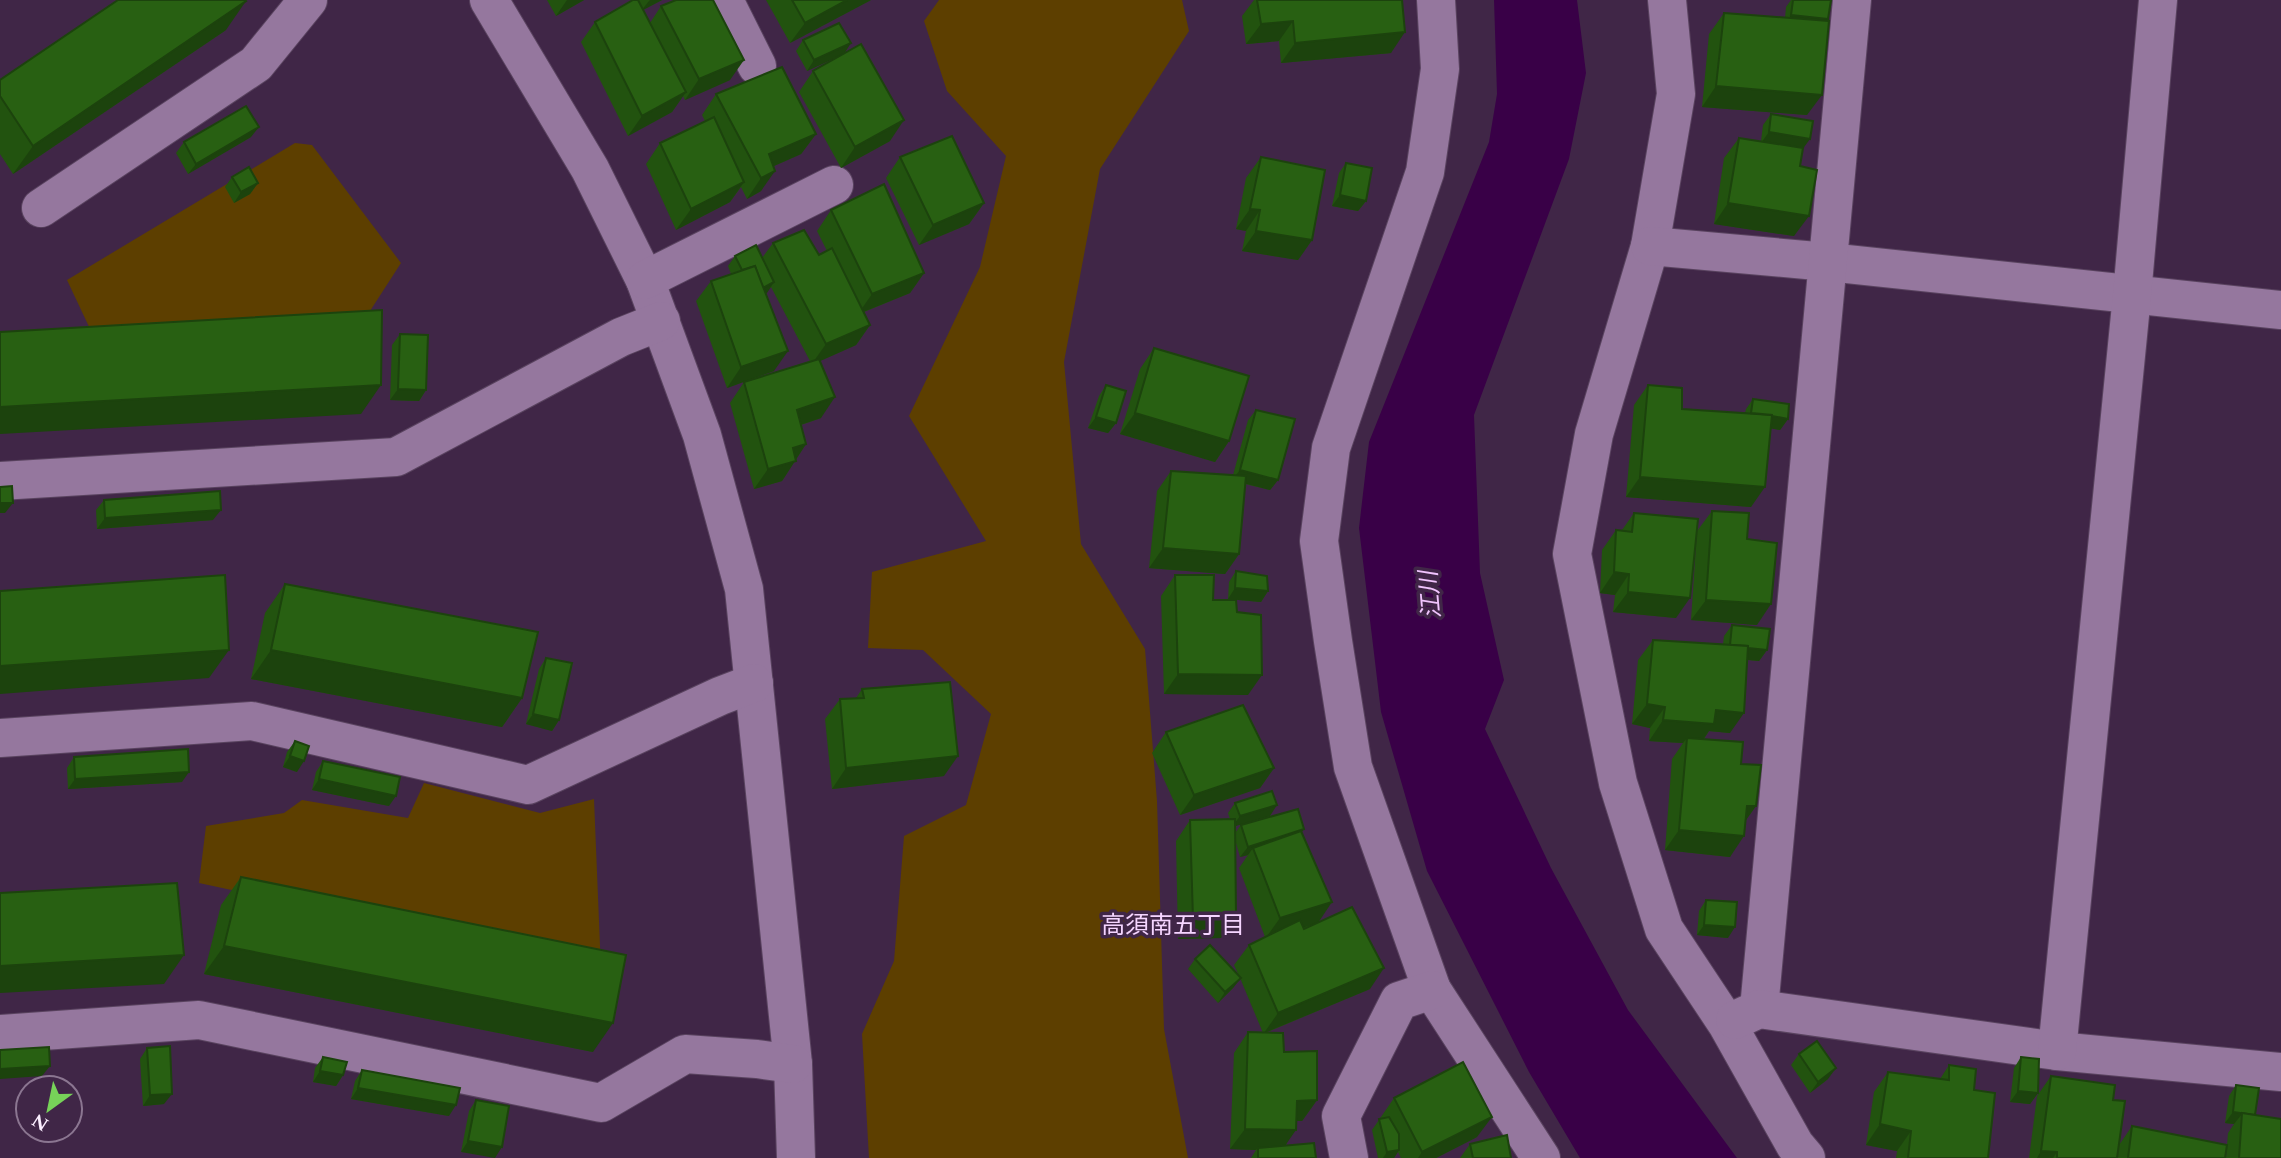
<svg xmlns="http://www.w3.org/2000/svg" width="2281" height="1158" viewBox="0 0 2281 1158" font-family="Spectral,'Noto Sans JP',serif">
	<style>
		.green { fill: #5d3f00 }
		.water { fill: #390047 }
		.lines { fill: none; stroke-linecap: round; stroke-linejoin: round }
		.minor-casing { stroke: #59435f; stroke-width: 40 }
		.minor { stroke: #95779e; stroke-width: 38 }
		.wall { fill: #22530f }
		.shaded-wall { fill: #1c430d }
		.building { fill: #286012; stroke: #1c430d; stroke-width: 2 }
		.labels { text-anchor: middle; stroke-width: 7; stroke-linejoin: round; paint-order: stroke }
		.water-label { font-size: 24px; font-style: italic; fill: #f1c4fe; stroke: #402647 }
		.neighbourhood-label { font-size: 24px; fill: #f5d5ff; stroke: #402647 }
	</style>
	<rect width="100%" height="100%" fill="#402647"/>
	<g class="green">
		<polygon points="939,0 1182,0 1189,31 1100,169 1064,362 1081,544 1145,649 1157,801 1164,1029 1188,1158 869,1158 862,1034 894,961 904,836 966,805 991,714 923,650 868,648 872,572 986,541 909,416 980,267 1006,156 947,91 924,21"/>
		<polygon points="295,143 312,145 401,263 370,311 91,331 67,280"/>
		<polygon points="424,783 540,813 594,799 601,970 199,883 206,826 284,813 302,800 408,818"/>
	</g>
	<polygon class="water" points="1494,0 1577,0 1586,73 1569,159 1474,415 1480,573 1504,680 1485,729 1551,868 1628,1010 1737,1158 1580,1158 1529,1072 1427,871 1381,712 1359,528 1369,442 1489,142 1497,94"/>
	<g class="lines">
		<g class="minor-casing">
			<g id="minor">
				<polyline points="489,0 590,169 645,280 702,435 744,589 793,1064 796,1158"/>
				<polyline points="724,0 757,66"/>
				<polyline points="1436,0 1440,69 1425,172 1331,448 1319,541 1333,641 1353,767 1432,990 1541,1158"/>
				<polyline points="1667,0 1676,94 1650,246 1594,434 1572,554 1618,783 1664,929 1727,1024 1795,1145 1806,1158"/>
				<polyline points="41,208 256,64 308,0"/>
				<polyline points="1650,246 1828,262 2281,310"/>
				<polyline points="645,280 834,185"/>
				<polyline points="0,481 396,457 621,337 661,321"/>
				<polyline points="0,738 252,721 528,785 720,696 754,683"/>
				<polyline points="1759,1009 1852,0"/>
				<polyline points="1735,1020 1759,1009 2057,1051 2281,1072"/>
				<polyline points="0,1034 199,1020 601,1103 685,1054 757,1059 793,1064"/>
				<polyline points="2057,1051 2132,295 2158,0"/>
				<polyline points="1349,1158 1341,1116 1399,1001 1432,990"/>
			</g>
		</g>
		<use href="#minor" class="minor"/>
	</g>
	<g class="wall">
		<polygon points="547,0 584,0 556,16"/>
		<polygon points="633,0 662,0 643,10 650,23 661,6 730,80 685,100 683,96 672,112 628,136 581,42 595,22"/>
		<polygon points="766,0 871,0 790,43"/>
		<polygon points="1254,0 1402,0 1391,53 1281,63 1279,41 1246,44 1242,16"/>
		<polygon points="1791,0 1793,0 1827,21 1807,115 1702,107 1709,34 1724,13 1785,18 1786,7"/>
		<polygon points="226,30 13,174 0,154 0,80"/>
		<polygon points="803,40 844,54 890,141 841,168 799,92 813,71 843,54 807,71 796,51"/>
		<polygon points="716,94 816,134 801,154 774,166 761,191 747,199 741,187 730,202 676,230 646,164 660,143 705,121 702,115"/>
		<polygon points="1771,114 1803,148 1800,166 1794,236 1714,224 1724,158 1739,138 1761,141 1763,125"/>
		<polygon points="251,137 188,174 176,153 184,142"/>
		<polygon points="900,157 984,203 969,224 919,245 886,178"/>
		<polygon points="1261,157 1312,240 1298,260 1242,251 1246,231 1236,229 1246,178"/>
		<polygon points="1346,163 1366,201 1358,211 1332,206 1339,173"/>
		<polygon points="232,177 258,183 250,194 234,203 225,187"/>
		<polygon points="831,210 924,273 910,293 864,312 870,325 856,345 820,361 821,418 801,425 806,444 782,481 754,489 730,403 744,382 810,361 771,287 766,293 774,371 727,388 696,301 711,281 731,274 728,266 735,256 762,258 773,243 819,255 827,251 817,231"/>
		<polygon points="400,334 426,390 419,401 390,400 392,345"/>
		<polygon points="1154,348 1229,441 1215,462 1120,434 1140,369"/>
		<polygon points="1106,385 1116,423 1108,433 1088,428 1099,396"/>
		<polygon points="1648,385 1682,409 1745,413 1746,409 1753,399 1788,419 1780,430 1771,428 1751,507 1626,497 1634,405"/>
		<polygon points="1256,410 1278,480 1270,490 1245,484 1239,554 1225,574 1149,568 1157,491 1171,471 1233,475 1248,420"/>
		<polygon points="104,500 213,520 97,529 96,510"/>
		<polygon points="1712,511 1747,539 1757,625 1691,620 1697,531"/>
		<polygon points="1634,513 1676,618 1613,612 1615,595 1600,593 1602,550 1616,530 1622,530"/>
		<polygon points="1236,571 1268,591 1261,602 1228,599 1229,582"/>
		<polygon points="1175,575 1213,600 1237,612 1248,695 1164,694 1161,596"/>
		<polygon points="285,584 522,698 502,727 251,679 265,613"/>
		<polygon points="1732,625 1767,650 1759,661 1747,660 1730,733 1709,731 1704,739 1741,764 1756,806 1745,821 1730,857 1665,850 1672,759 1683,743 1649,741 1650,728 1632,724 1638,660 1653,640 1723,644 1724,636"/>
		<polygon points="546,658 559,720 552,731 526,724 539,669"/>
		<polygon points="862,689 944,776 832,789 825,719 840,699 856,698"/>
		<polygon points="1166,732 1274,768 1260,788 1180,815 1152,753"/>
		<polygon points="295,741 297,772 283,767 287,752"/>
		<polygon points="74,757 182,782 68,789 67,768"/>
		<polygon points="323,761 389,806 312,790 316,772"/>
		<polygon points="1235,803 1270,816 1235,826 1235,833 1241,825 1302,832 1318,922 1370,989 1265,1033 1284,1052 1317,1100 1302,1121 1297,1121 1286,1145 1316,1158 1251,1158 1256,1150 1230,1149 1234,1053 1248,1032 1263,1033 1240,978 1233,988 1218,1003 1188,969 1195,959 1239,976 1234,965 1249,945 1265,937 1239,868 1248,855 1240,857 1236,843 1221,938 1178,939 1176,841 1190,820 1230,819 1228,813"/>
		<polygon points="241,877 593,1052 204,974 221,905"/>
		<polygon points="1706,900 1728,938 1697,935 1699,911"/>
		<polygon points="147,1048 164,1104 143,1106 140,1059"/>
		<polygon points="1799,1054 1828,1079 1810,1093 1791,1065"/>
		<polygon points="323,1057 343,1075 336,1086 313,1082 315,1068"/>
		<polygon points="2021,1057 2038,1093 2030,1104 2010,1102 2014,1068"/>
		<polygon points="1949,1065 1974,1090 1988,1158 1896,1158 1897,1151 1866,1145 1874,1092 1888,1072 1940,1079"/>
		<polygon points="362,1070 449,1116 351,1099 355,1081"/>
		<polygon points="2051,1076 2113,1100 2119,1145 2132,1126 2225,1158 2029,1158 2037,1096"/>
		<polygon points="2236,1085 2255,1115 2281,1158 2226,1158 2228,1133 2234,1124 2225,1123 2229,1096"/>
		<polygon points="1394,1098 1477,1137 1436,1158 1401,1158 1398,1152 1394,1158 1378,1158 1372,1130"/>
		<polygon points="476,1100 509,1106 461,1152 469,1111"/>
		<polygon points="1470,1144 1511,1158 1460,1158"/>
	</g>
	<g class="shaded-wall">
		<polygon points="567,0 584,0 556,16"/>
		<polygon points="650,0 662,0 641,11 649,1"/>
		<polygon points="847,0 871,0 790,43 805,23"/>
		<polygon points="246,1 226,30 13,174 33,146"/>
		<polygon points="1791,15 1828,19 1821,30 1784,26"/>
		<polygon points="1293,21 1279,41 1246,44 1261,24"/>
		<polygon points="1405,32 1391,53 1281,63 1295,43"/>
		<polygon points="851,43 844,54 807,71 814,60"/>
		<polygon points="744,60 730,80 685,100 699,79"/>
		<polygon points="1716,86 1822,95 1807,115 1702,107"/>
		<polygon points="686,92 672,112 628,136 642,116"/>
		<polygon points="904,120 890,141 841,168 855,147"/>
		<polygon points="259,127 251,137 188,174 196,164"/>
		<polygon points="1769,132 1810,139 1802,150 1761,143"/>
		<polygon points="816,134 801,154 758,173 769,154"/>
		<polygon points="775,171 761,191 747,199 761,178"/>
		<polygon points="744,182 730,202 676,230 691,209"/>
		<polygon points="258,183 250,194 234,203 241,192"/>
		<polygon points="1340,195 1366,201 1358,211 1332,206"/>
		<polygon points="984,203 969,224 919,245 933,225"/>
		<polygon points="1728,203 1809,216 1794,236 1714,224"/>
		<polygon points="1250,209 1260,210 1246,231 1236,229"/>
		<polygon points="1256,231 1312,240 1298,260 1242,251"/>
		<polygon points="924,273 910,293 858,314 872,294"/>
		<polygon points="774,282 767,293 750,302 758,291"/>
		<polygon points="870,325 856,345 811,365 826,344"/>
		<polygon points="788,351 774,371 727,388 741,367"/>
		<polygon points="381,385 361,414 0,434 0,407"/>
		<polygon points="398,389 426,390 419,401 390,400"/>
		<polygon points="835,397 821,418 782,431 797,410"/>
		<polygon points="1135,413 1229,441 1215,462 1120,434"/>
		<polygon points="1751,413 1788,419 1780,430 1744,424"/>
		<polygon points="1096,417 1116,423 1108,433 1088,428"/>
		<polygon points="806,444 782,481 754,489 768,469 793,448"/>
		<polygon points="1240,470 1278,480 1270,490 1232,480"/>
		<polygon points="1640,477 1765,487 1751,507 1626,497"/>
		<polygon points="0,503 13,503 5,513 0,513"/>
		<polygon points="221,510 213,520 97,529 105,518"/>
		<polygon points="1163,548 1239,554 1225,574 1149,568"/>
		<polygon points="1614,572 1629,574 1615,595 1600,593"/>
		<polygon points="1235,588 1268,591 1261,602 1228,599"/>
		<polygon points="1628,592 1690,598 1676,618 1613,612"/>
		<polygon points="1706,600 1771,604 1757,625 1691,620"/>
		<polygon points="1730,646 1767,650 1759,661 1722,657"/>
		<polygon points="229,650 209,678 0,694 0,666"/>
		<polygon points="271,650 522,698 502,727 251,679"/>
		<polygon points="1178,674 1262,675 1248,695 1164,694"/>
		<polygon points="1647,704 1665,707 1650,728 1632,724"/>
		<polygon points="1716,710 1744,713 1730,733 1709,731 1700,744 1687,738 1683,743 1649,741 1663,720"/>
		<polygon points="533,714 559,720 552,731 526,724"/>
		<polygon points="290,756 304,761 297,772 283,767"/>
		<polygon points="958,756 944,776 832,789 846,768"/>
		<polygon points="1274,768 1260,788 1180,815 1194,795"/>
		<polygon points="189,772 182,782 68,789 75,779"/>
		<polygon points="319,779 396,796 389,806 312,790"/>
		<polygon points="1277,805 1270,816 1232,827 1240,816"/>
		<polygon points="1747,806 1756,806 1741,827"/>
		<polygon points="1304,829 1296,840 1253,848 1248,855 1240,857 1248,847"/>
		<polygon points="1679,830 1744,836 1730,857 1665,850"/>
		<polygon points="1332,902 1318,923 1265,939 1280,918"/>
		<polygon points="1236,917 1221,938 1178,939 1193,919"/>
		<polygon points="1704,925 1735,927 1728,938 1697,935"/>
		<polygon points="224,946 613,1023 593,1052 204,974"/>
		<polygon points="184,955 164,984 0,993 0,966"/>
		<polygon points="1384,968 1370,989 1264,1033 1278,1013"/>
		<polygon points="1241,978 1233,988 1218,1003 1225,992"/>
		<polygon points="50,1066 42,1076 0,1079 0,1069"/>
		<polygon points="1836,1068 1828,1079 1810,1093 1818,1082"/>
		<polygon points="320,1071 343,1075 336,1086 313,1082"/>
		<polygon points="358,1088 456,1105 449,1116 351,1099"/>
		<polygon points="2018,1091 2038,1093 2030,1104 2010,1102"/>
		<polygon points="172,1094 164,1104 143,1106 150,1095"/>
		<polygon points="1317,1100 1302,1121 1283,1121 1297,1101"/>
		<polygon points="2233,1112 2242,1114 2234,1124 2225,1123"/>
		<polygon points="1492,1117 1477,1137 1436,1158 1418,1158 1422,1152"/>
		<polygon points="1880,1124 1911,1131 1897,1151 1866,1145"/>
		<polygon points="1245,1129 1296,1130 1282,1150 1258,1148 1256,1150 1230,1149"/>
		<polygon points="468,1141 502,1147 495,1158 461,1152"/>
		<polygon points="1399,1150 1394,1158 1383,1158 1387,1152"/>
		<polygon points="2041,1151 2057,1152 2053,1158 2037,1158"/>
	</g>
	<g class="building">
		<polygon points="118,0 245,0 246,1 33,146 0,96 0,80"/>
		<polygon points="633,0 638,0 686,92 642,116 595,22"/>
		<polygon points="676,0 713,0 744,60 699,79 661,6"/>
		<polygon points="792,0 847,0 805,23"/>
		<polygon points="1257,0 1402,0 1405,32 1295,43 1293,21 1261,24"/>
		<polygon points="1793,0 1831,0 1828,19 1791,15"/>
		<polygon points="1724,13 1829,21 1822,95 1716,86"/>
		<polygon points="839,23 851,43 814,60 803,40"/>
		<polygon points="861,44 904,120 855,147 813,71"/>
		<polygon points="782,67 816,134 769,154 775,171 761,178 716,94"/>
		<polygon points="246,106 259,127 196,164 184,142"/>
		<polygon points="1771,114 1813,121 1810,139 1769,132"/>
		<polygon points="714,117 744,182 691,209 660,143"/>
		<polygon points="952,136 984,203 933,225 900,157"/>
		<polygon points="1739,138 1803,148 1800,166 1817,170 1809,216 1728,203"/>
		<polygon points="1261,157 1325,170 1312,240 1256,231 1260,210 1250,209"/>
		<polygon points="1346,163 1372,168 1366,201 1340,195"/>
		<polygon points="249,167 258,183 241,192 232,177"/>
		<polygon points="884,184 924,273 872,294 831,210"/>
		<polygon points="804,230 819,255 832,248 870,325 826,344 773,243"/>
		<polygon points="756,245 774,282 763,288 755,266 742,270 735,256"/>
		<polygon points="755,266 788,351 741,367 711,281"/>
		<polygon points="382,310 381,385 0,407 0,332"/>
		<polygon points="400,334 428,335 426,390 398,389"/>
		<polygon points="1154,348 1249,376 1229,441 1135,413"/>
		<polygon points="819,359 835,397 797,410 806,444 793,448 796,461 768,469 744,382"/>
		<polygon points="1106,385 1126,391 1116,423 1096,417"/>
		<polygon points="1648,385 1682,388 1682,409 1772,415 1765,487 1640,477"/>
		<polygon points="1753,399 1789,404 1788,419 1772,416 1772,415 1751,413"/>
		<polygon points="1256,410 1295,419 1278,480 1240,470"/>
		<polygon points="1171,471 1246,476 1239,554 1163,548"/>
		<polygon points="12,486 13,503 0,503 0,487"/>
		<polygon points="220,491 221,510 105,518 104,500"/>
		<polygon points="1712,511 1749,513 1747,539 1777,543 1771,604 1706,600"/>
		<polygon points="1634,513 1698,519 1690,598 1628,592 1629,574 1614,572 1616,530 1632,532"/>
		<polygon points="1236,571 1267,576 1268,591 1235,588"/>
		<polygon points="225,575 229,650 0,666 0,591"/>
		<polygon points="1175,575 1214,575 1213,600 1236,600 1237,612 1261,615 1262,675 1178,674"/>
		<polygon points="285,584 538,632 522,698 271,650"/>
		<polygon points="1732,625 1770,629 1767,650 1748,648 1748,646 1730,645"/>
		<polygon points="1653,640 1748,646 1744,713 1716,710 1714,724 1663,720 1665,707 1647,704"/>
		<polygon points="546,658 572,663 559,720 533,714"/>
		<polygon points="950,682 958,756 846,768 840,699 864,698 862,689"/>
		<polygon points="1243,705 1274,768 1194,795 1166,732"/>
		<polygon points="1687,738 1743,742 1741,764 1761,765 1756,806 1747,806 1744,836 1679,830"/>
		<polygon points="295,741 309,746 304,761 290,756"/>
		<polygon points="188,749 189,772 75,779 74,757"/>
		<polygon points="323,761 400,777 396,796 319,779"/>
		<polygon points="1272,791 1277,805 1240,816 1235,803"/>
		<polygon points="1298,809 1304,829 1248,847 1241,825"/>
		<polygon points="1235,819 1236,917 1193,919 1190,820"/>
		<polygon points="1301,831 1332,902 1280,918 1253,848"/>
		<polygon points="241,877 626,955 613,1023 224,946"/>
		<polygon points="177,883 184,955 0,966 0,893"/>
		<polygon points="1706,900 1737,902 1735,927 1704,925"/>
		<polygon points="1352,907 1384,968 1278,1013 1249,945 1300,920 1304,929"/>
		<polygon points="1210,945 1241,978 1225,992 1195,959"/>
		<polygon points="1248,1032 1283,1033 1284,1052 1317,1051 1317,1100 1297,1101 1296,1130 1245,1129"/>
		<polygon points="1817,1041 1836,1068 1818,1082 1799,1054"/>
		<polygon points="170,1046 172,1094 150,1095 147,1048"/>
		<polygon points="49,1047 50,1066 0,1069 0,1050"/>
		<polygon points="323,1057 347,1062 343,1075 320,1071"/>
		<polygon points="2021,1057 2039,1059 2038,1093 2018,1091"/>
		<polygon points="1463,1062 1492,1117 1422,1152 1394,1098"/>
		<polygon points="1949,1065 1976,1069 1974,1090 1995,1093 1988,1158 1908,1158 1911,1131 1880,1124 1888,1072 1949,1080"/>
		<polygon points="362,1070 460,1088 456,1105 358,1088"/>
		<polygon points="2051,1076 2115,1085 2113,1100 2125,1101 2117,1158 2057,1158 2057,1152 2041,1151"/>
		<polygon points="2236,1085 2259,1088 2255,1115 2233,1112"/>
		<polygon points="476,1100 509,1106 502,1147 468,1141"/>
		<polygon points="2242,1113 2281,1119 2281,1158 2239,1158"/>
		<polygon points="1389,1117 1399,1134 1399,1150 1387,1152 1379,1119"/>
		<polygon points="2132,1126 2227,1145 2225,1158 2128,1158"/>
		<polygon points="1507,1135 1511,1158 1473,1158 1470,1144"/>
		<polygon points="1314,1143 1316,1158 1258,1158 1258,1148"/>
	</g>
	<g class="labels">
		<g class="water-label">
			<text transform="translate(1430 595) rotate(-95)" y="8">江川</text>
		</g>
		<g class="neighbourhood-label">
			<text x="1173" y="933">高須南五丁目</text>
		</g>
	</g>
	<g transform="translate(49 1109) rotate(213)"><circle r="33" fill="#402647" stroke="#8b7691" stroke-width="2"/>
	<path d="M0-5L12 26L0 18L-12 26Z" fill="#77d259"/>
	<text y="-10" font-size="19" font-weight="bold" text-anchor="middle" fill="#fbeeff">N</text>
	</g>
</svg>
